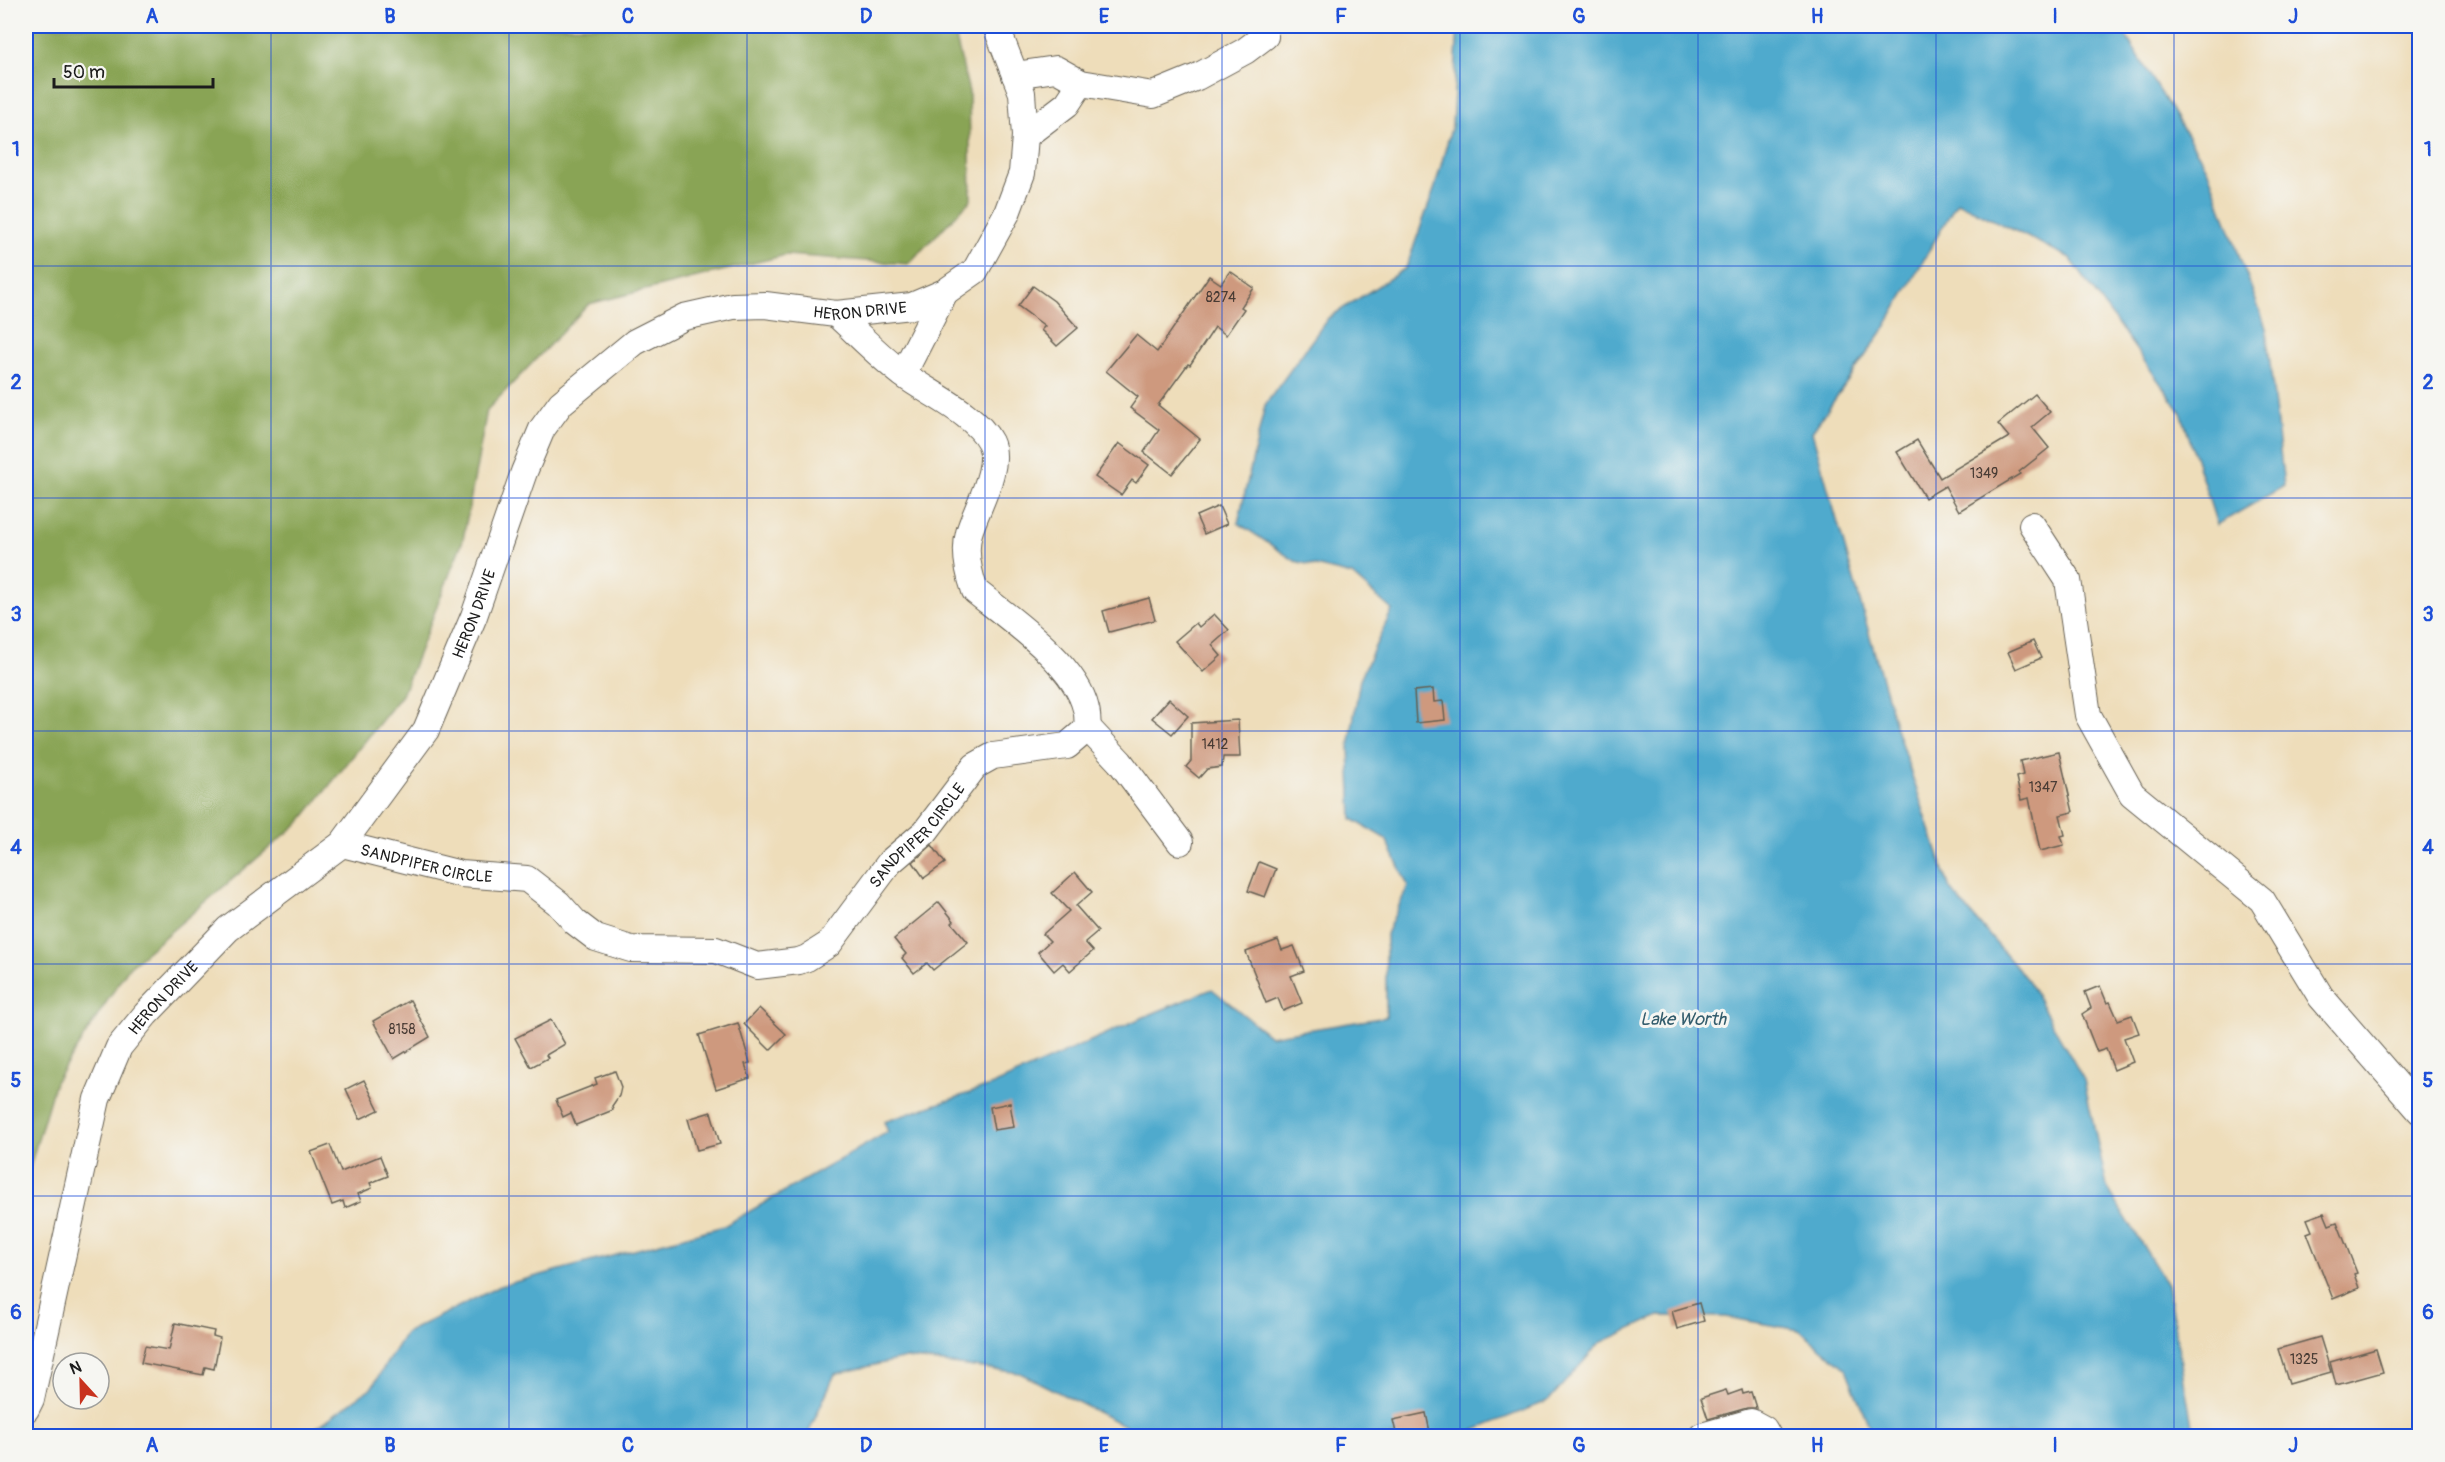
<svg xmlns="http://www.w3.org/2000/svg" width="2445" height="1462" viewBox="0 0 2445 1462" font-family="Pangolin,sans-serif">
	<style>
		.forest { fill: #89a455; stroke: #526038; stroke-width: 1.5 }
		.water { fill: #4faacd; stroke: #366374; stroke-width: 1.5 }
		.building { fill: #ce997e }
		.lines { fill: none; stroke-linecap: round; stroke-linejoin: round }
		.minor-casing { stroke: #666053; stroke-width: 28 }
		.minor { stroke: #fff; stroke-width: 26 }
		.grid { fill: none; stroke: #1d4ed8; stroke-width: 1.5; stroke-opacity: 0.55 }
		.labels { text-anchor: middle; stroke-width: 6; stroke-linejoin: round; paint-order: stroke }
		.number-label { font-size: 14px; fill: #483b34 }
		.street-label { font-size: 16px; fill: #1c1c1c; stroke: #f6f6f2 }
		.water-label { font-size: 18px; font-style: italic; fill: #335c6c; stroke: #f6f6f2 }
		.neatline { fill: none; stroke: #1d4ed8; stroke-width: 2 }
		.grid-label { font-size: 20px; text-anchor: middle; font-weight: bold; fill: #1d4ed8 }
	</style>
	<rect width="100%" height="100%" fill="#f6f6f2"/>
	<filter id="ink" filterUnits="userSpaceOnUse"><feTurbulence type="fractalNoise" baseFrequency=".0167" numOctaves="2"/><feDisplacementMap in="SourceGraphic" scale="12" xChannelSelector="R" yChannelSelector="G"/><feConvolveMatrix kernelMatrix="1 2 1 2 8 2 1 2 1" color-interpolation-filters="sRGB"/></filter>
	<filter id="wash" filterUnits="userSpaceOnUse"><feTurbulence type="fractalNoise" baseFrequency=".008" numOctaves="4" result="noise"/><feDisplacementMap in="SourceGraphic" scale="24" xChannelSelector="R" yChannelSelector="G"/><feGaussianBlur stdDeviation="1.35" result="paint"/><feColorMatrix in="noise" values="0 0 0 0 0 0 0 0 0 0 0 0 0 0 0 0 0 1.4 0 .05"/><feComposite in="paint" operator="in"/></filter>
	<g filter="url(#wash)">
		<rect width="100%" height="100%" fill="#eeddba"/>
		<polygon class="forest" points="26,26 953,26 969,92 971,200 908,264 786,255 589,304 487,410 463,540 402,695 301,821 129,967 55,1082 26,1180"/>
		<polygon class="water" points="1458,26 2120,26 2207,168 2266,328 2284,486 2217,525 2181,412 2070,258 1957,202 1884,329 1812,432 1896,728 1950,889 2028,981 2084,1080 2107,1187 2167,1285 2194,1436 1873,1436 1846,1369 1799,1330 1726,1317 1659,1316 1600,1343 1548,1401 1460,1436 1169,1436 1141,1434 1020,1373 906,1358 835,1374 807,1436 305,1436 372,1387 405,1333 500,1286 724,1226 888,1132 884,1122 993,1085 1139,1019 1212,989 1270,1036 1386,1017 1386,934 1408,886 1386,839 1352,819 1349,747 1360,679 1392,610 1352,575 1295,561 1238,523 1265,405 1328,318 1406,268 1435,187 1452,125"/>
		<g id="blocks">
			<g class="building">
				<polygon points="1230,271 1254,288 1241,307 1244,309 1226,335 1215,327 1190,365 1188,364 1158,405 1200,439 1172,474 1144,452 1159,430 1130,408 1138,397 1106,371 1136,335 1157,352 1209,276 1221,284"/>
				<polygon points="1033,286 1054,301 1078,328 1057,346 1041,330 1045,326 1018,306"/>
				<polygon points="2035,394 2050,412 2032,427 2049,448 2019,472 2020,474 1959,511 1945,486 1925,498 1897,452 1917,440 1940,478 2009,437 1998,424"/>
				<polygon points="1119,443 1149,465 1136,483 1132,480 1121,495 1095,477"/>
				<polygon points="1219,506 1227,524 1204,534 1196,516"/>
				<polygon points="1149,598 1155,620 1109,632 1103,611"/>
				<polygon points="1214,614 1229,630 1212,645 1221,656 1203,672 1175,641 1196,623 1199,627"/>
				<polygon points="2033,641 2041,658 2016,669 2008,652"/>
				<polygon points="1433,689 1434,702 1443,701 1445,720 1416,723 1414,691"/>
				<polygon points="1169,699 1188,716 1172,734 1152,718"/>
				<polygon points="1238,720 1240,757 1223,757 1222,767 1207,769 1199,778 1186,767 1191,761 1191,723"/>
				<polygon points="2059,752 2073,812 2060,815 2065,835 2061,836 2064,845 2040,851 2029,798 2021,800 2016,777 2023,775 2020,761"/>
				<polygon points="932,845 945,863 924,878 913,862"/>
				<polygon points="1259,862 1276,869 1265,897 1248,891"/>
				<polygon points="1075,872 1092,892 1076,906 1098,931 1085,942 1093,951 1070,971 1063,963 1054,971 1038,952 1050,941 1043,934 1069,911 1052,893"/>
				<polygon points="939,902 954,921 952,923 968,942 933,970 927,963 914,973 902,958 906,954 894,939"/>
				<polygon points="1278,940 1282,950 1294,946 1304,971 1291,976 1302,1003 1283,1011 1278,998 1266,1003 1246,952"/>
				<polygon points="2100,986 2107,1003 2110,1002 2118,1020 2132,1015 2139,1033 2124,1038 2133,1062 2114,1070 2106,1049 2097,1052 2082,1014 2091,1008 2085,992"/>
				<polygon points="410,1000 430,1037 394,1059 373,1021"/>
				<polygon points="759,1008 786,1034 770,1050 744,1024"/>
				<polygon points="551,1020 565,1044 546,1055 548,1058 531,1067 515,1038"/>
				<polygon points="738,1023 750,1063 745,1064 750,1078 716,1089 699,1035"/>
				<polygon points="615,1071 621,1087 619,1096 612,1106 613,1110 576,1125 571,1113 563,1117 556,1100 597,1084 595,1078"/>
				<polygon points="364,1080 379,1110 360,1119 346,1089"/>
				<polygon points="1010,1103 1014,1127 994,1130 990,1107"/>
				<polygon points="711,1112 720,1144 697,1150 688,1119"/>
				<polygon points="330,1145 341,1172 380,1156 388,1176 370,1183 372,1188 358,1194 361,1201 345,1208 343,1201 332,1205 311,1152"/>
				<polygon points="2324,1213 2329,1225 2337,1222 2357,1273 2354,1274 2359,1288 2333,1299 2307,1233 2312,1231 2307,1219"/>
				<polygon points="1699,1303 1704,1321 1677,1329 1672,1311"/>
				<polygon points="175,1323 214,1331 213,1336 220,1338 214,1369 205,1367 203,1375 141,1363 145,1346 169,1350"/>
				<polygon points="2320,1337 2331,1372 2289,1384 2278,1349"/>
				<polygon points="2376,1349 2383,1372 2336,1385 2330,1362"/>
				<polygon points="1726,1390 1728,1395 1742,1390 1743,1394 1751,1392 1756,1408 1747,1408 1708,1419 1701,1398"/>
				<polygon points="1426,1413 1431,1437 1397,1437 1393,1420"/>
			</g>
		</g>
	</g>
	<g filter="url(#ink)">
		<use href="#blocks" fill-opacity="0" stroke="#666053" stroke-width="1.5"/>
		<g class="lines">
			<g class="minor-casing">
				<g id="minor">
					<polyline points="1015,75 1056,69 1081,83 1153,95 1197,77 1245,51 1265,36 1263,26"/>
					<polyline points="1025,136 1067,104 1081,83"/>
					<polyline points="903,374 945,292"/>
					<polyline points="2032,525 2068,580 2088,715 2132,794 2262,900 2321,997 2420,1111"/>
					<polyline points="1088,728 1120,762 1180,842"/>
					<path id="s1" d="M342 844 461 874 527 879 558 903 575 922 596 938 631 949 716 950 757 966 799 961 807 958 829 944 890 862 925 832 975 766 993 756 1067 746 1088 728C1087 722 1088 715 1086 709 1076 664 1010 619 975 591 969 574 964 551 969 533 976 508 1002 467 990 442 976 414 928 393 904 375 880 357 858 334 836 314"/>
					<path id="s2" d="M26 1409 31 1399 97 1099 119 1047 146 1014 228 929 342 844 426 730 474 616 524 472 542 429 561 403 635 342 684 317 733 306 765 305 836 314 912 306 945 292 975 271 1007 213 1022 173 1025 136 1022 93 996 26"/>
					<polyline points="1702,1436 1751,1422 1764,1429 1768,1436"/>
				</g>
			</g>
			<use href="#minor" class="minor"/>
		</g>
	</g>
	<path class="grid" d="M271 26V1436M509 26V1436M747 26V1436M985 26V1436M1222 26V1436M1460 26V1436M1698 26V1436M1936 26V1436M2174 26V1436M26 266H2420M26 498H2420M26 731H2420M26 964H2420M26 1196H2420"/>
	<g class="labels">
		<g class="number-label">
			<text x="1221" y="302">8274</text>
			<text x="1984" y="478">1349</text>
			<text x="1215" y="749">1412</text>
			<text x="2043" y="792">1347</text>
			<text x="402" y="1034">8158</text>
			<text x="2304" y="1364">1325</text>
		</g>
		<g class="street-label">
			<text dy="6" stroke="none"><textPath href="#s2" startOffset="1503">HERON DRIVE</textPath></text>
			<text dy="6" stroke="none"><textPath href="#s2" startOffset="945">HERON DRIVE</textPath></text>
			<text dy="6" stroke="none"><textPath href="#s1" startOffset="663">SANDPIPER CIRCLE</textPath></text>
			<text dy="6" stroke="none"><textPath href="#s1" startOffset="87">SANDPIPER CIRCLE</textPath></text>
			<text dy="6" stroke="none"><textPath href="#s2" startOffset="441">HERON DRIVE</textPath></text>
		</g>
		<g class="water-label">
			<text x="1683" y="1025">Lake Worth</text>
		</g>
	</g>
	<rect width="2445" height="1462" fill="none" stroke="#f6f6f2" stroke-width="66"/>
	<g transform="translate(81 1381) rotate(338)"><circle r="28" fill="#f6f6f2" stroke="#9f9f9c" stroke-width="1.5"/>
	<path d="M0-4.5L10 22L0 15L-10 22Z" fill="#c8321e"/>
	<text y="-9" font-size="16" font-weight="bold" text-anchor="middle" fill="#1c1c1c">N</text>
	</g>
	<path d="M54 78v9h159v-9" fill="none" stroke="#1c1c1c" stroke-width="3"/>
	<text x="63" y="78" font-size="18" fill="#1c1c1c" stroke="#f6f6f2" stroke-width="4.5" paint-order="stroke">50 m</text>
	<rect x="33" y="33" width="2379" height="1396" class="neatline"/>
	<g class="grid-label">
		<text x="152" y="23">A</text>
		<text x="390" y="23">B</text>
		<text x="628" y="23">C</text>
		<text x="866" y="23">D</text>
		<text x="1104" y="23">E</text>
		<text x="1341" y="23">F</text>
		<text x="1579" y="23">G</text>
		<text x="1817" y="23">H</text>
		<text x="2055" y="23">I</text>
		<text x="2293" y="23">J</text>
		<text x="16" y="156">1</text>
		<text x="2428" y="156">1</text>
		<text x="16" y="389">2</text>
		<text x="2428" y="389">2</text>
		<text x="16" y="621">3</text>
		<text x="2428" y="621">3</text>
		<text x="16" y="854">4</text>
		<text x="2428" y="854">4</text>
		<text x="16" y="1087">5</text>
		<text x="2428" y="1087">5</text>
		<text x="16" y="1319">6</text>
		<text x="2428" y="1319">6</text>
		<text x="152" y="1452">A</text>
		<text x="390" y="1452">B</text>
		<text x="628" y="1452">C</text>
		<text x="866" y="1452">D</text>
		<text x="1104" y="1452">E</text>
		<text x="1341" y="1452">F</text>
		<text x="1579" y="1452">G</text>
		<text x="1817" y="1452">H</text>
		<text x="2055" y="1452">I</text>
		<text x="2293" y="1452">J</text>
	</g>
</svg>
